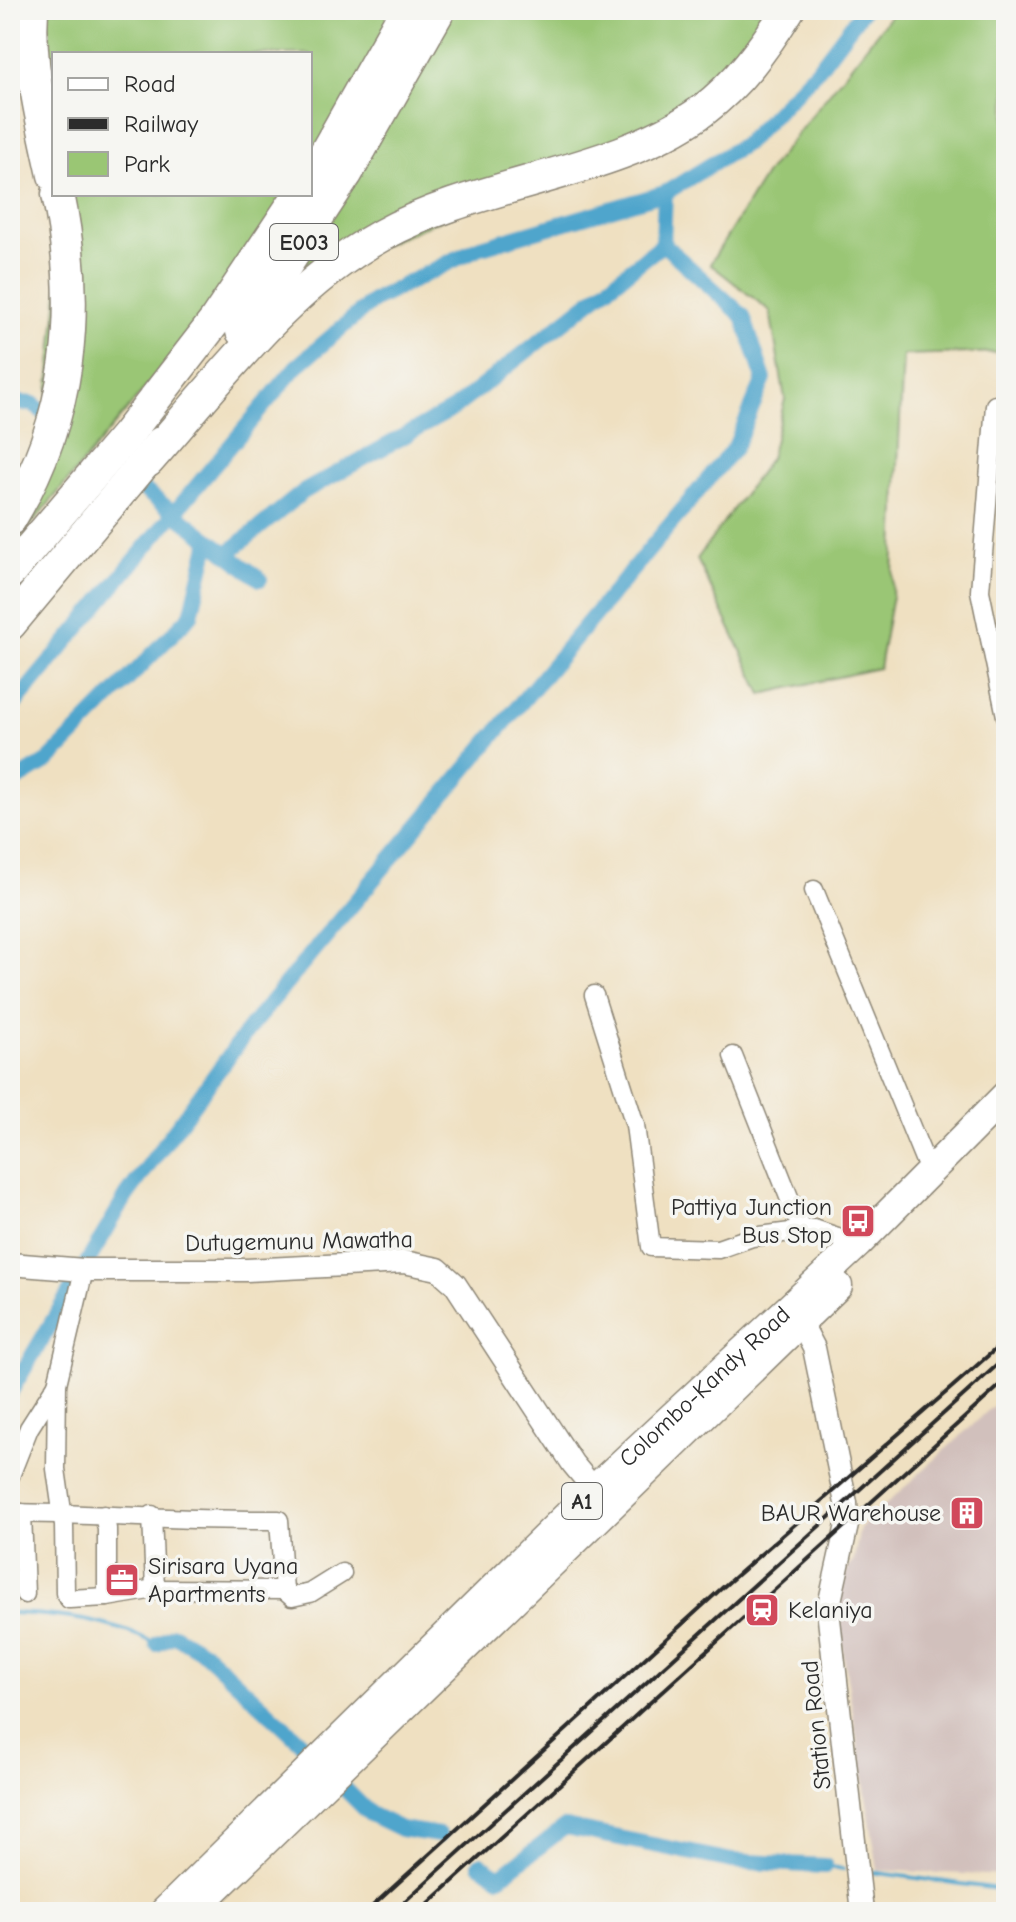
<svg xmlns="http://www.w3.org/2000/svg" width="1016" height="1922" viewBox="0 0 1016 1922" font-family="'Comic Neue',sans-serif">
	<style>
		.industrial { fill: #d1c0bc }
		.green { fill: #9ac674; stroke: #627850; stroke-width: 2 }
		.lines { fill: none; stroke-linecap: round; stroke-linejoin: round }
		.stream { stroke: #50a5cc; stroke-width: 4 }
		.canal { stroke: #50a5cc; stroke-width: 16 }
		.minor-casing { stroke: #8d8676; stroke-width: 21 }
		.tertiary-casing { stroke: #8d8676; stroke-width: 25 }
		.trunk-casing { stroke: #8d8676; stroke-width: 31 }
		.motorway-casing { stroke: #8d8676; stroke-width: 35 }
		.minor { stroke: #fff; stroke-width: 18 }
		.tertiary { stroke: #fff; stroke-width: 22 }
		.trunk { stroke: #fff; stroke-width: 28 }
		.motorway { stroke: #fff; stroke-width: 32 }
		.rail { stroke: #2b2b2b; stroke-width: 4 }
		.labels { text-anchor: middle; stroke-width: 7; stroke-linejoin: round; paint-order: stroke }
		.shield { fill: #f6f6f2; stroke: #686867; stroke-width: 2 }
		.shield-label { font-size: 22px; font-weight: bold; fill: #2b2b2b }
		.poi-label { font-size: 24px; fill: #2b2b2b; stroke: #f6f6f2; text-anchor: end }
		.street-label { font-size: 24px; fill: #2b2b2b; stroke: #f6f6f2 }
	</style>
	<rect width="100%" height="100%" fill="#f6f6f2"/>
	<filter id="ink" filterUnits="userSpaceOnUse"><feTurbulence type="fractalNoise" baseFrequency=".0125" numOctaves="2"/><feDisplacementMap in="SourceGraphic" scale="16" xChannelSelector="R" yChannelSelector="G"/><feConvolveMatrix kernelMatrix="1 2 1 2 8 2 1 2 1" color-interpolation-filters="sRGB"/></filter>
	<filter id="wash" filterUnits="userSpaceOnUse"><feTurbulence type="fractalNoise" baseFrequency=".006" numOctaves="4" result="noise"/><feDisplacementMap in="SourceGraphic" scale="32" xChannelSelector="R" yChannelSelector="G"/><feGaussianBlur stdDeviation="1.8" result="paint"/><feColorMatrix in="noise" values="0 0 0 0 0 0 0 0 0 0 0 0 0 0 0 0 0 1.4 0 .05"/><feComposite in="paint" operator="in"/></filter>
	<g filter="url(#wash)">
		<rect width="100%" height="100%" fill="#efe0c1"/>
		<polygon class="industrial" points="1006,1394 1006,1876 878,1870 836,1608 840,1582 854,1559 860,1528"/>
		<g class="green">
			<polygon points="35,10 400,10 310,170 310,54 54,54 54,133"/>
			<polygon points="448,10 778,10 770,23 682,113 290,286"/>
			<polygon points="895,10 1006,10 1006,352 903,355 892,596 879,668 762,694 697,559 770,458 785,399 770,311 710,264 767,172"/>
			<polygon points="68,194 294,194 243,271 10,550 10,538 39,484"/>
		</g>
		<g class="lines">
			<g class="stream">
				<path d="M10 1613C63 1615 109 1620 157 1644"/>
				<polyline points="825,1866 844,1869"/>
				<polyline points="871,1872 1006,1890"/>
			</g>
			<g class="canal">
				<polyline points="10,402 33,404 46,414"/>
				<polyline points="144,490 260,579"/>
				<polyline points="227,554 303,492 453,409 663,244"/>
				<polyline points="10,710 296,367 374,300 478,248 665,193"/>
				<polyline points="10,784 48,761 191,615 209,540"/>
				<polyline points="10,1393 127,1195 250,1027 735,447 764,379 743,316 663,244 665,193 746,143 819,68 863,10"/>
				<polyline points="157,1644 174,1635 205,1653 309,1750"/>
				<polyline points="340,1784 370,1814 401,1829 439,1835"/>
				<polyline points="480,1864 500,1877 565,1827 732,1861 825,1866"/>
			</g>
		</g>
	</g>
	<g filter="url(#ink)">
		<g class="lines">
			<g class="minor-casing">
				<g id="minor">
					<polyline points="995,405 980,591 1006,716"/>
					<polyline points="814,890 929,1171"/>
					<polyline points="594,995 635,1125 651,1247 718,1249 752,1237 814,1229 858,1244"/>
					<polyline points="733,1056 802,1230"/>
					<polyline points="84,1270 57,1384 56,1469 64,1525 65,1593 69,1599 107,1597 155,1589 284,1590"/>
					<polyline points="10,1476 29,1428 57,1384"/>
					<path d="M10 1513C100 1514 189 1521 279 1520L284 1590 292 1597 310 1593 342 1573"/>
					<polyline points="22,1513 25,1594"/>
					<polyline points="104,1515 107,1529 107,1597"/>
					<polyline points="152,1515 155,1589"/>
				</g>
			</g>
			<g class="tertiary-casing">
				<g id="tertiary">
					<polyline points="10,1264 84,1270 247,1270 404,1262 438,1269 455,1284 573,1464 603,1500"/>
					<polyline points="793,1308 814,1348 846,1503 847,1525 828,1610 862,1912"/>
				</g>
			</g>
			<g class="trunk-casing">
				<g id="trunk">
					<path id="s1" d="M164 1912 593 1490 858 1244 1006 1095"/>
					<polyline points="192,1912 838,1286"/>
				</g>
			</g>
			<g class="motorway-casing">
				<g id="motorway">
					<path d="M32 10C28 66 42 120 54 175"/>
					<polyline points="310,180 406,10"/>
					<polyline points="242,331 346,174 439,10"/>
					<path d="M148 461C219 381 287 287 382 235 480 181 614 175 702 111 738 84 764 48 788 10"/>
					<path d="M10 519C71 420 82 307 58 194"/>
					<polyline points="10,572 126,436 215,321 300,194"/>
					<polyline points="10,624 161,443"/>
				</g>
			</g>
			<use href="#minor" class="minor"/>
			<use href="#tertiary" class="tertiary"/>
			<use href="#trunk" class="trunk"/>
			<use href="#motorway" class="motorway"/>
			<g class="rail">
				<polyline points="366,1912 722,1588 1006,1340"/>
				<polyline points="393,1912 1006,1357"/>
				<polyline points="419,1912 1006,1380"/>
			</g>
		</g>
	</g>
	<defs>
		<g id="bus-square" transform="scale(1.8)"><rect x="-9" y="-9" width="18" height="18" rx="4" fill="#d1495b" stroke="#f6f6f2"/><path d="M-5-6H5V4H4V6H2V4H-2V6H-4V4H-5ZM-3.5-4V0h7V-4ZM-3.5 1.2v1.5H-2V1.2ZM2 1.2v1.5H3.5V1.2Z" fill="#fff"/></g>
		<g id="building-square" transform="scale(1.8)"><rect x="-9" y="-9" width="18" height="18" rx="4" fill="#d1495b" stroke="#f6f6f2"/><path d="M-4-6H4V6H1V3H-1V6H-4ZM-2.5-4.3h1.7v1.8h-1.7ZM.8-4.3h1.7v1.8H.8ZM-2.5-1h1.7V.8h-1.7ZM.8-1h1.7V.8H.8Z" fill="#fff"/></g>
		<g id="office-square" transform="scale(1.8)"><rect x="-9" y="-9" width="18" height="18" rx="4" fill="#d1495b" stroke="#f6f6f2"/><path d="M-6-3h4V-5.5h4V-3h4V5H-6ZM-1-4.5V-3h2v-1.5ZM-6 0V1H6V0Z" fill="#fff"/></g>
		<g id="station-square" transform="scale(1.8)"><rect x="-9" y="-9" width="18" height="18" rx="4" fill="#d1495b" stroke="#f6f6f2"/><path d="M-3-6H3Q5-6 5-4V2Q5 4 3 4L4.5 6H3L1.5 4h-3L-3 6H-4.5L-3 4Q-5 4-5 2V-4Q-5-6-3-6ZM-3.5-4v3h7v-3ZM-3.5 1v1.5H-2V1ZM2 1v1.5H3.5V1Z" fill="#fff"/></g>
	</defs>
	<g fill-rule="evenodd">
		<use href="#bus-square" x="858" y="1221"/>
		<use href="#building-square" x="967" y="1513"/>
		<use href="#office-square" x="122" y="1580"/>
		<use href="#station-square" x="762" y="1610"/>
	</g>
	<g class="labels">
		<g class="shield">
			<rect x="270" y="224" width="68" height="36" rx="6"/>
			<rect x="562" y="1483" width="40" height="36" rx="6"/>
		</g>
		<g class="shield-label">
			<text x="304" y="250">E003</text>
			<text x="582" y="1509">A1</text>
		</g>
		<g class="poi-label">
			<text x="832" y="1215">Pattiya Junction<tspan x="832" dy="28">Bus Stop</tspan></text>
			<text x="941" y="1521">BAUR Warehouse</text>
			<text x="148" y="1574" text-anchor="start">Sirisara Uyana<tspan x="148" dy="28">Apartments</tspan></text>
			<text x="788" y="1618" text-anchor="start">Kelaniya</text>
		</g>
		<g class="street-label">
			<text transform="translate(299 1241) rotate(-1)" y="8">Dutugemunu Mawatha</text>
			<text dy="8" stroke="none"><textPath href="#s1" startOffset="754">Colombo-Kandy Road</textPath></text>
			<text transform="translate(816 1725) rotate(-96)" y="8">Station Road</text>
		</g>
	</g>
	<rect width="1016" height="1922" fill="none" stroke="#f6f6f2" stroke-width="40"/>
	<rect x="52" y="52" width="260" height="144" fill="#f6f6f2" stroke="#a5a5a2" stroke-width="2"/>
	<rect x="68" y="78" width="40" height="12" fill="#ffffff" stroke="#a5a5a2" stroke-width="2"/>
	<text x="124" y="92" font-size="24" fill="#2b2b2b">Road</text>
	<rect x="68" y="118" width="40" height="12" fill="#2b2b2b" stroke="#a5a5a2" stroke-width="2"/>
	<text x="124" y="132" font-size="24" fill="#2b2b2b">Railway</text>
	<rect x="68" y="152" width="40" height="24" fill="#9ac674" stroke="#a5a5a2" stroke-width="2"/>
	<text x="124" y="172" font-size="24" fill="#2b2b2b">Park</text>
</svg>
